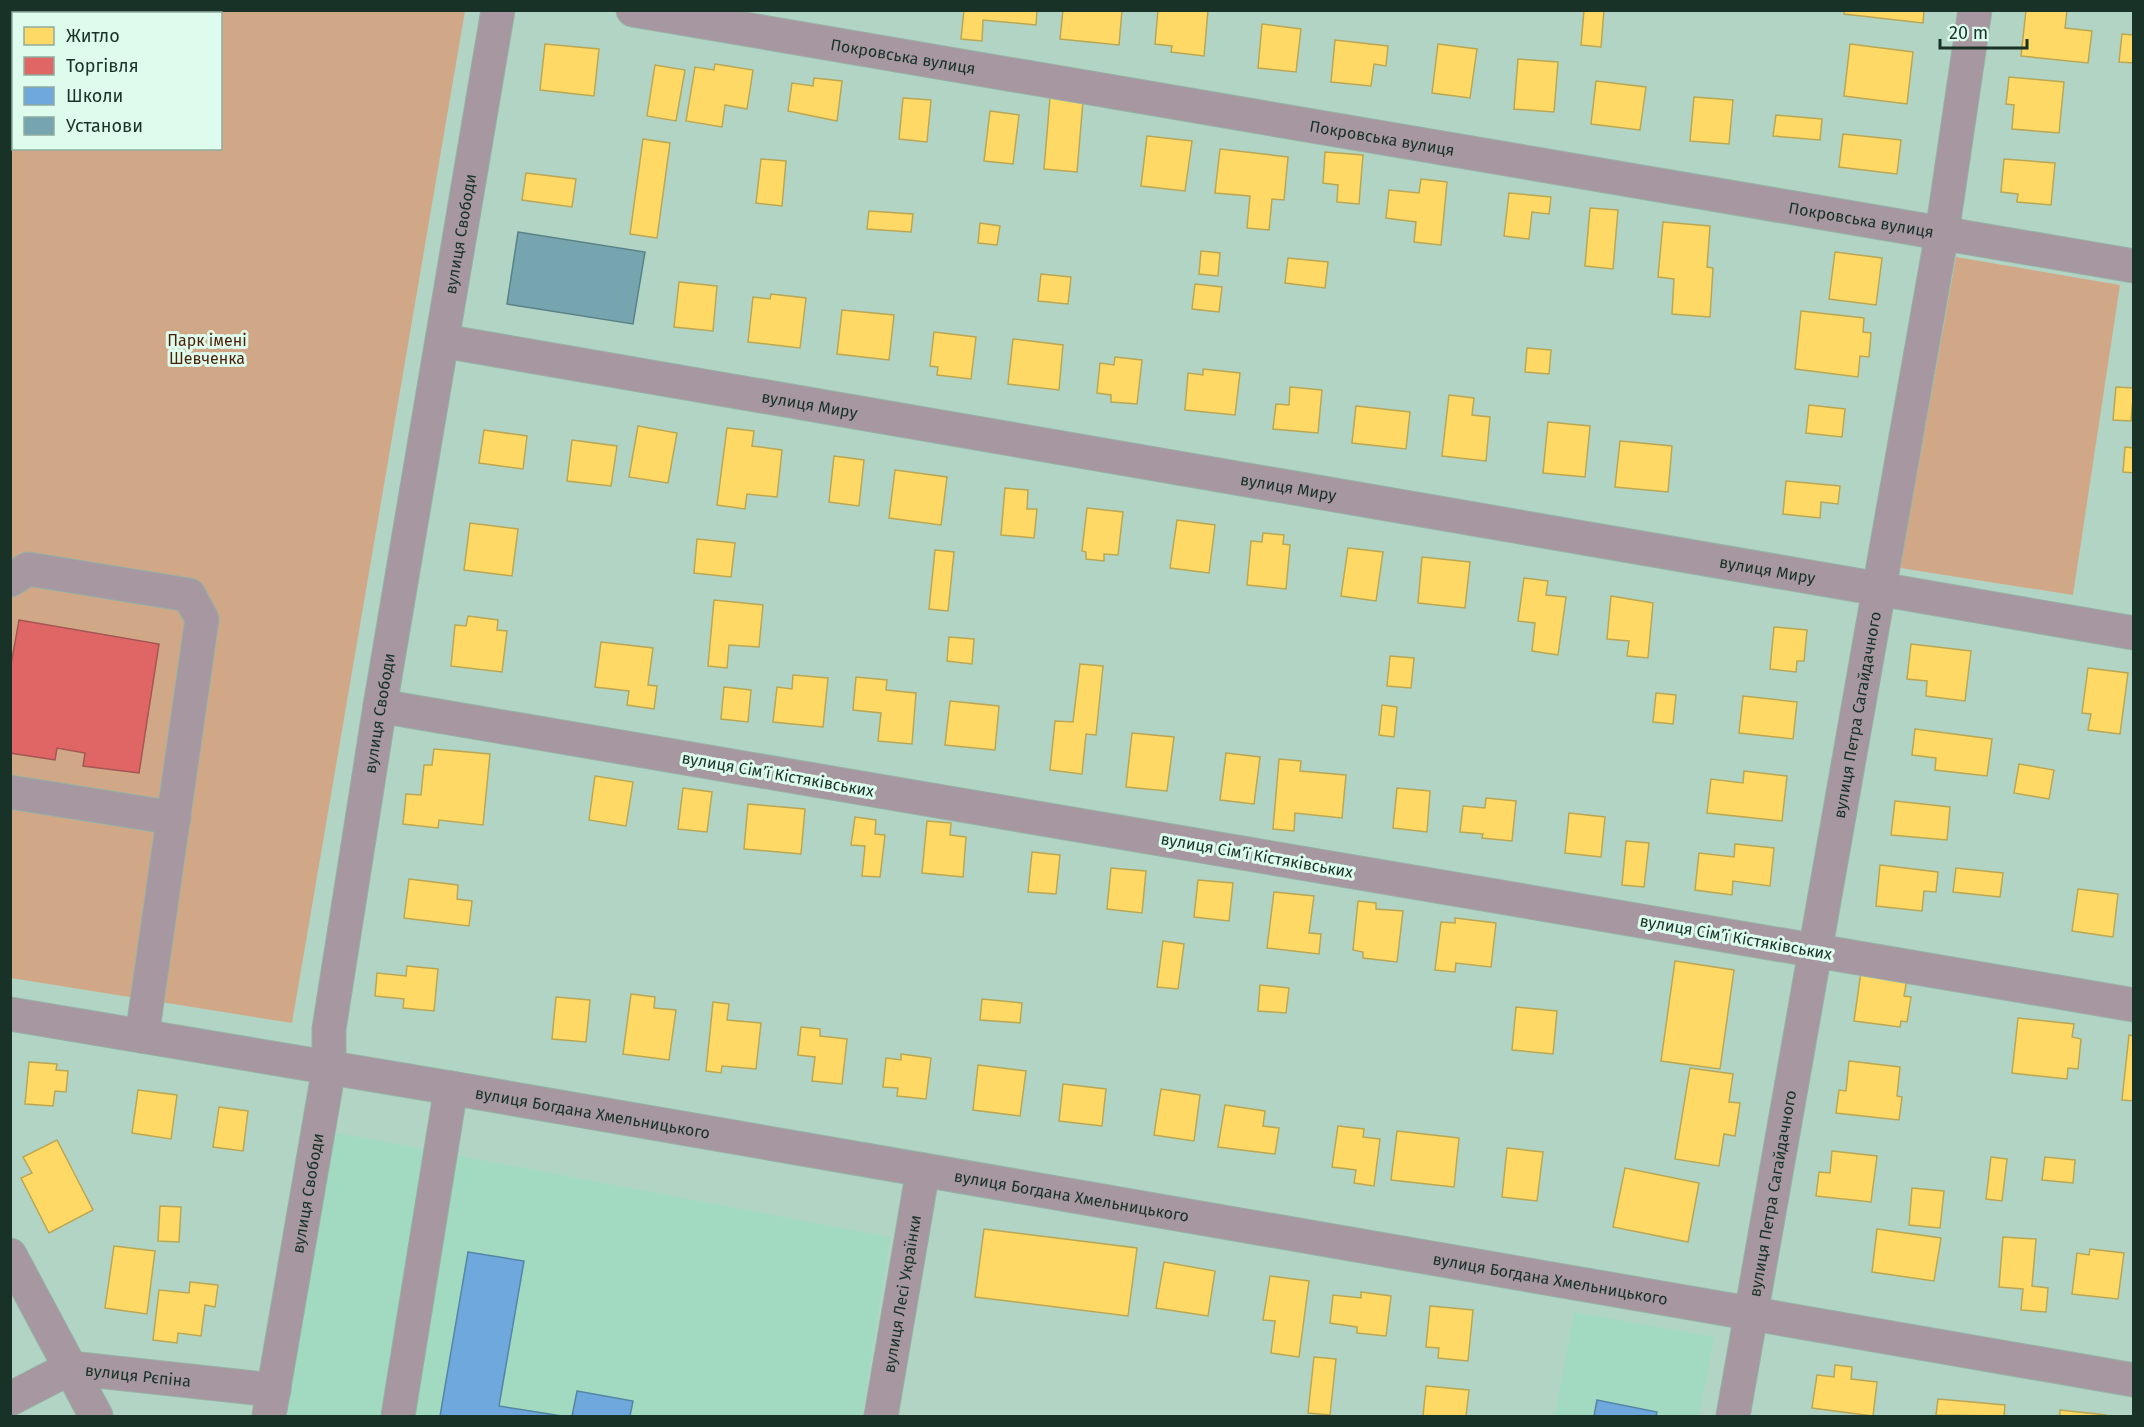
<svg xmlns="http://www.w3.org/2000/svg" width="2144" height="1427" viewBox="0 0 2144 1427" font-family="'Fira Sans',sans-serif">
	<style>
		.built { fill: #a2dac1 }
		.green { fill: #d1a887; fill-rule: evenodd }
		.homes { fill: #ffd966; stroke: #baa753; stroke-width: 1.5 }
		.shops { fill: #e06666; stroke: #a45653; stroke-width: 1.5 }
		.schools { fill: #6fa8dc; stroke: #5585a6; stroke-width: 1.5 }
		.public { fill: #76a5af; stroke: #5a8286; stroke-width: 1.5 }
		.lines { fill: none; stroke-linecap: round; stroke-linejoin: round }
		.minor-casing { stroke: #96b1a5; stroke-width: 35 }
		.minor { stroke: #a697a0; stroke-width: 33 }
		.labels { text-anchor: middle; stroke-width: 6; stroke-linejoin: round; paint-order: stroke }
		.street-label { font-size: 16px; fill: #183227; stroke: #ddfced }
		.park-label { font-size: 16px; fill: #4d1f07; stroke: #ddfced }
	</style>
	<rect width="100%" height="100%" fill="#b2d4c5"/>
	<g class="built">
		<polygon points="332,1132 890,1237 862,1416 284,1416"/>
		<polygon points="1574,1312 1714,1337 1699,1416 1555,1416"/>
	</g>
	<g class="green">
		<path d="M10 11H465L292 1023 11 978ZM14 14H220V148H14Z"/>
		<polygon points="1956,257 2120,285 2073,595 1900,568"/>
	</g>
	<g class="homes">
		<polygon points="964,10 1037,10 1036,25 983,20 982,41 961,39"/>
		<polygon points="1063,10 1122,10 1119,45 1060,39"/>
		<polygon points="1158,10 1208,10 1204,56 1171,52 1172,46 1155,44"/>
		<polygon points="1584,10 1604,10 1601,47 1581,45"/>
		<polygon points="1844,10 1924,10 1923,23 1844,14"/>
		<polygon points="2026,10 2067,10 2065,28 2092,31 2088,63 2021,56"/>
		<polygon points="1262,24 1301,29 1296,72 1258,68"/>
		<polygon points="2122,34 2134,35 2134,63 2119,62"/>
		<polygon points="1335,40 1388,46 1386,66 1374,64 1371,86 1331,82"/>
		<polygon points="545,44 599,49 594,96 540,90"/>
		<polygon points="1438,44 1477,49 1470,98 1432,93"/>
		<polygon points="1850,44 1913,52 1907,104 1844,96"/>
		<polygon points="1518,59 1558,62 1554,112 1514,109"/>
		<polygon points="715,64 753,70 747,109 725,105 722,127 686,121 695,67 714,70"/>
		<polygon points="655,65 685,70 676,121 647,116"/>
		<polygon points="2009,77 2064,82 2059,133 2012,129 2014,105 2006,104"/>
		<polygon points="814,78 842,81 837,121 788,111 792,83 813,86"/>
		<polygon points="1596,81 1646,87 1640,130 1591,124"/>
		<polygon points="1694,97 1733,100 1729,144 1690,141"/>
		<polygon points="903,98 931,100 927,142 899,139"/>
		<polygon points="1050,98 1083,101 1077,172 1044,169"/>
		<polygon points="990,111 1019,115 1013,164 984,161"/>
		<polygon points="1776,115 1822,119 1820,140 1773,136"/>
		<polygon points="1843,134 1901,140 1897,174 1839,167"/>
		<polygon points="1147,136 1192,141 1185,191 1141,186"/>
		<polygon points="643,139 670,143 657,238 630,234"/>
		<polygon points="1220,149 1288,157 1284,200 1272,199 1269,230 1247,228 1250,196 1215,193"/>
		<polygon points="1325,152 1363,155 1359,204 1337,202 1338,185 1323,183"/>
		<polygon points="761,159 786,161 782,206 756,203"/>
		<polygon points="2004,159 2055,163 2051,205 2017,202 2018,194 2001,192"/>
		<polygon points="526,173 576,179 572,207 522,200"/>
		<polygon points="1421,179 1447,182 1441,245 1414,242 1416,222 1386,218 1389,190 1419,193"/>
		<polygon points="1509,193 1551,197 1549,214 1532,212 1529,239 1504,236"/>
		<polygon points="1590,208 1618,210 1613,269 1585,266"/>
		<polygon points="869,211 913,214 911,232 867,229"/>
		<polygon points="1663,222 1710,226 1707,267 1713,268 1710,317 1672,314 1674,279 1658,277"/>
		<polygon points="980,223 1000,226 997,245 978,243"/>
		<polygon points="1201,251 1220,253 1218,276 1199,274"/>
		<polygon points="1835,252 1882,258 1876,305 1829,299"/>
		<polygon points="1288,258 1328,262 1325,288 1285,283"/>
		<polygon points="1041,274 1071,277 1068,304 1038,301"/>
		<polygon points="679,282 717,286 713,331 674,327"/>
		<polygon points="1195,284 1222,287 1219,312 1192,309"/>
		<polygon points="771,294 806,298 800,348 748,342 753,297 770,299"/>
		<polygon points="842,310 894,315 889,360 837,354"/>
		<polygon points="1801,311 1864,318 1863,332 1871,333 1869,357 1860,356 1858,377 1795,369"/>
		<polygon points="934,332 976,337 971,379 937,375 938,367 930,366"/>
		<polygon points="1013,339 1063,345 1059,390 1008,384"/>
		<polygon points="1527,348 1551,350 1549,374 1525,372"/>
		<polygon points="1115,357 1142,360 1137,404 1111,402 1111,395 1097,393 1100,363 1114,365"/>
		<polygon points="1203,369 1240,373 1235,415 1185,410 1188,373 1203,375"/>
		<polygon points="1290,387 1322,390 1318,433 1273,429 1276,404 1289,405"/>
		<polygon points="2116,387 2134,388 2131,421 2113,420"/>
		<polygon points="1449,395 1474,398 1472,415 1490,417 1486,461 1442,456"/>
		<polygon points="1809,405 1845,409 1842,437 1806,433"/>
		<polygon points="1356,406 1410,412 1406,449 1352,443"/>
		<polygon points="1548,422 1590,426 1585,477 1543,473"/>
		<polygon points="638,426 677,433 668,483 629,477"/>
		<polygon points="727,428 754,431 752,446 782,450 777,497 747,494 745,509 717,505"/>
		<polygon points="484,430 527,436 523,469 479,463"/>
		<polygon points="572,440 617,446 611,486 567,481"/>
		<polygon points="1620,441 1672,446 1668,492 1615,487"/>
		<polygon points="2125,447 2134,448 2134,473 2123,472"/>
		<polygon points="834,456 864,460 859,506 829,502"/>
		<polygon points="895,470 947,477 941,525 889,518"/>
		<polygon points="1786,481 1840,486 1838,504 1821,502 1820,518 1783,514"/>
		<polygon points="1005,488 1028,490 1027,509 1037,509 1034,538 1001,535"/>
		<polygon points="1087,508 1123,512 1118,555 1104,554 1104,561 1086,559 1086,552 1082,551"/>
		<polygon points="1177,520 1215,525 1209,573 1170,568"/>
		<polygon points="470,523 518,529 512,576 464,570"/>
		<polygon points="1263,533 1284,535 1283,544 1290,545 1286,589 1247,585 1251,541 1262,542"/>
		<polygon points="697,539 735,543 731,577 694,573"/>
		<polygon points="1348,548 1383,552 1376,601 1341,596"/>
		<polygon points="935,550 954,552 948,611 929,609"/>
		<polygon points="1422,557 1470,562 1465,608 1418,603"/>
		<polygon points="1524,578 1548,581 1546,595 1566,597 1558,655 1532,651 1535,623 1518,621"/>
		<polygon points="1611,596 1653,603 1648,658 1627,656 1629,641 1607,639"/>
		<polygon points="714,600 763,605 759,647 729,645 727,668 708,666"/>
		<polygon points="468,616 498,620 497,630 507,631 502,672 451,666 455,625 466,626"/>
		<polygon points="1774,627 1807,630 1804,661 1797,661 1796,672 1770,669"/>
		<polygon points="949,637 974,639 972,664 947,661"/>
		<polygon points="601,642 653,648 648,685 657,686 654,709 627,705 629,691 595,687"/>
		<polygon points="1911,644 1971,651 1965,701 1926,696 1927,681 1907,679"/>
		<polygon points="1390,656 1414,658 1411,688 1387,686"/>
		<polygon points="1080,664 1103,666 1096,735 1086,734 1082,774 1050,770 1055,721 1073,722"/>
		<polygon points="2088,668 2128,673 2120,734 2088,730 2091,714 2082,713"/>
		<polygon points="793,675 828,678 823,727 773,722 777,687 792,689"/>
		<polygon points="856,677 887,680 886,690 916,693 912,744 878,741 881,713 853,710"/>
		<polygon points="724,687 751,690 748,722 721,719"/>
		<polygon points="1656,693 1676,695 1673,724 1653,722"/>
		<polygon points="1743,696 1797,702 1793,739 1739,733"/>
		<polygon points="950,701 999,706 995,750 945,745"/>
		<polygon points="1382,705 1397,707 1394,737 1379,735"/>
		<polygon points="1915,729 1992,739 1987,776 1935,770 1936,758 1912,755"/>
		<polygon points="1132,733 1174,737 1167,791 1126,787"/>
		<polygon points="434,749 490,754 483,825 439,820 438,828 403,824 406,794 421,795 424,765 432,765"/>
		<polygon points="1226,753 1260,757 1254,804 1220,800"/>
		<polygon points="1279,759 1301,761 1300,771 1346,775 1342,818 1295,813 1294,831 1273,829"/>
		<polygon points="2019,764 2054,770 2049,799 2014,793"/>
		<polygon points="1744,771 1787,776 1782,821 1707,813 1711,779 1743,783"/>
		<polygon points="595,776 633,782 626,826 589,820"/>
		<polygon points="683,788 712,792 707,832 678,829"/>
		<polygon points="1397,788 1430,791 1427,832 1393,828"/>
		<polygon points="1486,798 1516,801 1512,841 1482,838 1483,834 1460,832 1463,806 1485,808"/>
		<polygon points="1895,801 1950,807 1947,840 1891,835"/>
		<polygon points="748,804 805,809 801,854 744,849"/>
		<polygon points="1569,813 1605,817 1601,857 1565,853"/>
		<polygon points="855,817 876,820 875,834 885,835 880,877 862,876 865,846 851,845"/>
		<polygon points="927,821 951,823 950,835 966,837 963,877 922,873"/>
		<polygon points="1626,841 1649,843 1644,887 1622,885"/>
		<polygon points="1735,844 1774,848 1770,886 1733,881 1732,895 1695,890 1699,853 1734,857"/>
		<polygon points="1032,852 1060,855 1056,894 1028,892"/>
		<polygon points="1880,865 1938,872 1936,892 1924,891 1922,911 1876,906"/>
		<polygon points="1111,868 1146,871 1142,913 1107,909"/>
		<polygon points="1956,868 2003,873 2000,897 1953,892"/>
		<polygon points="409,879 458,885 457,899 472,901 469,926 404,918"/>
		<polygon points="1198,880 1233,883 1229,921 1194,917"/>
		<polygon points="2078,889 2118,894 2113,937 2072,931"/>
		<polygon points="1274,892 1314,896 1309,933 1321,934 1319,954 1267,948"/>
		<polygon points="1358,901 1376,903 1376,909 1403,911 1397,962 1363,958 1363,952 1353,950"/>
		<polygon points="1455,918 1496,923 1491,967 1456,963 1455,972 1435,970 1441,922 1455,923"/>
		<polygon points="1163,941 1184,944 1178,989 1157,987"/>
		<polygon points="1675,961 1734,970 1720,1069 1661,1061"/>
		<polygon points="407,966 438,969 434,1011 403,1008 404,999 375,996 377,973 406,976"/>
		<polygon points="1861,972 1907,979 1904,996 1911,997 1907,1022 1901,1021 1900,1027 1854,1021"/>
		<polygon points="1260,985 1289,988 1286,1013 1258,1011"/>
		<polygon points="631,994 655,997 654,1008 676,1010 669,1060 623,1054"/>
		<polygon points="556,997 590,1000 586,1042 552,1039"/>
		<polygon points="982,999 1022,1003 1020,1023 980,1020"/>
		<polygon points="713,1002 729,1004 727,1020 761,1023 756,1069 722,1066 721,1073 706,1071"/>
		<polygon points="1516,1007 1557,1011 1553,1054 1512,1050"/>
		<polygon points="2018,1018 2074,1024 2072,1037 2081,1039 2078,1069 2068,1068 2067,1079 2012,1073"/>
		<polygon points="801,1027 820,1029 820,1036 847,1039 842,1084 812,1081 815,1057 798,1055"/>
		<polygon points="2129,1035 2134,1036 2134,1101 2122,1100"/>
		<polygon points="901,1054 931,1058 926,1099 897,1096 898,1088 883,1087 886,1058 901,1060"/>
		<polygon points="1849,1061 1900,1067 1897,1096 1902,1097 1899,1120 1836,1113 1839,1090 1846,1091"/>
		<polygon points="29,1062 57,1064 56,1070 68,1071 66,1092 55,1091 53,1106 25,1104"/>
		<polygon points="978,1065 1026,1071 1020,1116 973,1110"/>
		<polygon points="1690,1068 1733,1074 1729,1102 1740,1103 1735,1136 1724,1134 1719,1166 1675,1159"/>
		<polygon points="1063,1084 1106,1089 1102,1126 1059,1121"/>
		<polygon points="1161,1089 1200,1095 1194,1141 1154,1135"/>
		<polygon points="138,1090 177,1095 171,1139 132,1133"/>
		<polygon points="1225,1105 1265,1111 1263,1126 1279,1128 1275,1154 1218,1147"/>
		<polygon points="219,1107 248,1111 243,1151 213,1147"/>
		<polygon points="1338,1126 1364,1129 1363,1137 1380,1139 1374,1186 1354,1183 1356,1170 1332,1167"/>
		<polygon points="1397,1131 1459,1138 1454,1187 1391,1180"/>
		<polygon points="57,1140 93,1210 49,1233 21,1178 32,1173 23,1157"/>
		<polygon points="1507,1148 1543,1152 1537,1201 1502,1197"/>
		<polygon points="1832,1151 1877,1156 1871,1202 1816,1196 1819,1172 1830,1173"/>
		<polygon points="1991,1157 2007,1159 2002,1201 1986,1199"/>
		<polygon points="2045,1157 2075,1160 2073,1183 2042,1180"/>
		<polygon points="1625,1168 1699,1183 1688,1242 1613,1227"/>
		<polygon points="1912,1188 1944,1191 1940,1228 1909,1225"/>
		<polygon points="160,1206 181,1207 179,1242 158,1241"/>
		<polygon points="984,1229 1137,1248 1128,1316 975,1297"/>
		<polygon points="1877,1229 1941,1238 1934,1281 1872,1272"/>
		<polygon points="2003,1237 2036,1239 2032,1286 2048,1288 2046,1312 2021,1310 2023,1289 1999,1287"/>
		<polygon points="114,1246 155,1251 147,1314 105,1308"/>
		<polygon points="2090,1249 2124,1253 2118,1299 2072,1294 2077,1253 2089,1255"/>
		<polygon points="1164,1262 1215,1271 1208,1316 1156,1308"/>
		<polygon points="1270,1276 1309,1281 1299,1357 1271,1353 1275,1321 1263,1320"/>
		<polygon points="190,1282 218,1285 215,1307 205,1305 201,1336 178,1333 177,1343 153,1340 159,1290 189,1293"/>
		<polygon points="1361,1292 1391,1296 1386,1336 1357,1333 1357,1327 1330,1323 1333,1295 1361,1298"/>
		<polygon points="1430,1306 1473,1310 1468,1361 1438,1358 1439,1348 1426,1347"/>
		<polygon points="1314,1357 1336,1359 1330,1415 1308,1413"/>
		<polygon points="1835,1365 1852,1367 1851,1379 1877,1382 1873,1416 1812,1408 1817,1375 1834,1377"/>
		<polygon points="1426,1386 1469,1390 1466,1416 1423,1416"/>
		<polygon points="1938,1399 2005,1405 2004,1416 1936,1415"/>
		<polygon points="2060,1410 2106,1415 2106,1416 2060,1416"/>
	</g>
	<polygon class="shops" points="19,620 159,644 139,773 83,766 85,753 57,748 55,760 10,753 10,670"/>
	<g class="schools">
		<polygon points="468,1252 524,1261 499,1406 562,1416 440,1416"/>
		<polygon points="577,1391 633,1401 630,1416 572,1416"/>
		<polygon points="1597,1400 1657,1412 1656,1416 1594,1416"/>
	</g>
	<polygon class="public" points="518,232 645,252 633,324 507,304"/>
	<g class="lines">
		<g class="minor-casing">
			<g id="minor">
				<path id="s1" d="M633 10 2134 266"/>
				<path id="s2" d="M443 341 2134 633"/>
				<polyline points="10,580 28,569 189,595 202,619 142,1036"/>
				<polyline points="380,706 2134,1005"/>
				<polyline points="10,792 174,818"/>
				<path id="s3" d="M10 1014 451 1088 2134 1380"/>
				<polyline points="10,1255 96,1416"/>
				<path id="s4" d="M10 1399 70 1368 274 1390"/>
				<path id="s5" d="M269 1416 329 1068V1029L380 706 498 10"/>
				<polyline points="398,1416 451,1088"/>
				<path id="s6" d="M881 1416 923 1170"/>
				<path id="s7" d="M1733 1416 1942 233 1975 10"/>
			</g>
		</g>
		<use href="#minor" class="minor"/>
	</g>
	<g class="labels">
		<g class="street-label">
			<text dy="6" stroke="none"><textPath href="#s1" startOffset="274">Покровська вулиця</textPath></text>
			<text dy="6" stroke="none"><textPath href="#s1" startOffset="760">Покровська вулиця</textPath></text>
			<text dy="6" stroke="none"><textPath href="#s1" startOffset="1246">Покровська вулиця</textPath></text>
			<text dy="6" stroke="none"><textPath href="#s5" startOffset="1198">вулиця Свободи</textPath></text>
			<text dy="6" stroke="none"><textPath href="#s2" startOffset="372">вулиця Миру</textPath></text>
			<text dy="6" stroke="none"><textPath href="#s2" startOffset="858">вулиця Миру</textPath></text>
			<text dy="6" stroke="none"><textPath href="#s2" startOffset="1344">вулиця Миру</textPath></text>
			<text dy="6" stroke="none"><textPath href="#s5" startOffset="712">вулиця Свободи</textPath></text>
			<text dy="6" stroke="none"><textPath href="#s7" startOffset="712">вулиця Петра Сагайдачного</textPath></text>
			<text transform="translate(778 774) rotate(10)" y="6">вулиця Сімʼї Кістяківських</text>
			<text transform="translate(1257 855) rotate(10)" y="6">вулиця Сімʼї Кістяківських</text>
			<text transform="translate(1736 937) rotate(10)" y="6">вулиця Сімʼї Кістяківських</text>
			<text dy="6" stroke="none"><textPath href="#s3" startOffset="591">вулиця Богдана Хмельницького</textPath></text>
			<text dy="6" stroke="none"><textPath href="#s5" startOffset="226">вулиця Свободи</textPath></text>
			<text dy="6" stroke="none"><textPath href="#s7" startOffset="226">вулиця Петра Сагайдачного</textPath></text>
			<text dy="6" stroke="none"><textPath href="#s3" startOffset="1077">вулиця Богдана Хмельницького</textPath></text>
			<text dy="6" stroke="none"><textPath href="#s3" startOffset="1563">вулиця Богдана Хмельницького</textPath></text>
			<text dy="6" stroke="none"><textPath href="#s6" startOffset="124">вулиця Лесі Українки</textPath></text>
			<text dy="6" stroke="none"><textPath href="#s4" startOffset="136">вулиця Рєпіна</textPath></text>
		</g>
		<g class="park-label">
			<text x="207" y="346">Парк імені<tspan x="207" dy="18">Шевченка</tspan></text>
		</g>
	</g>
	<rect width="2144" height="1427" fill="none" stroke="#183227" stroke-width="24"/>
	<rect x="12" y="12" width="210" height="138" fill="#ddfced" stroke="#8eab9e" stroke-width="1.5"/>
	<rect x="24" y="27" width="30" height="18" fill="#ffd966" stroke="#8eab9e" stroke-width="1.5"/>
	<text x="66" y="42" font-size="18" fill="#183227">Житло</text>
	<rect x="24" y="57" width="30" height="18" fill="#e06666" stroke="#8eab9e" stroke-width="1.5"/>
	<text x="66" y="72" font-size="18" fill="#183227">Торгівля</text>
	<rect x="24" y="87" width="30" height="18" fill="#6fa8dc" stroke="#8eab9e" stroke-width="1.5"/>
	<text x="66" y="102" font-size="18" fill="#183227">Школи</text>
	<rect x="24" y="117" width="30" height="18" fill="#76a5af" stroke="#8eab9e" stroke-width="1.5"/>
	<text x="66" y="132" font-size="18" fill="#183227">Установи</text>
	<path d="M1940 39v9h87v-9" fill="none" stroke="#183227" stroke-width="3"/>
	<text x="1949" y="39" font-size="18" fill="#183227" stroke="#ddfced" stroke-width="4.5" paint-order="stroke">20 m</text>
</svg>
